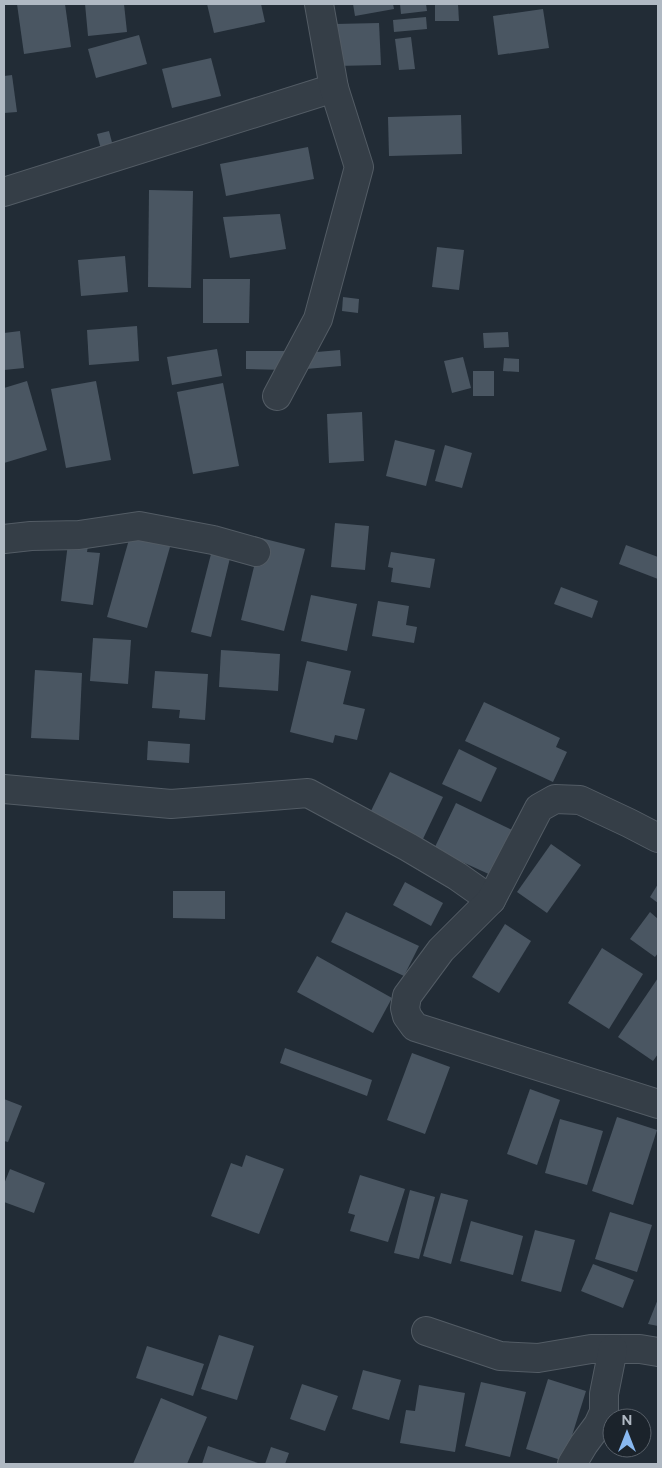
<svg xmlns="http://www.w3.org/2000/svg" width="662" height="1468" viewBox="0 0 662 1468" font-family="Figtree,sans-serif">
	<style>
		.building { fill: #4a5662 }
		.lines { fill: none; stroke-linecap: round; stroke-linejoin: round }
		.minor-casing { stroke: #535c65; stroke-width: 30 }
		.minor { stroke: #353e47; stroke-width: 28 }
	</style>
	<rect width="100%" height="100%" fill="#222c36"/>
	<g class="building">
		<polygon points="17,4 65,4 71,47 24,54"/>
		<polygon points="85,4 124,4 127,32 88,36"/>
		<polygon points="207,4 261,4 265,22 214,33"/>
		<polygon points="353,4 393,4 394,9 355,16"/>
		<polygon points="400,4 426,4 427,11 401,14"/>
		<polygon points="435,4 458,4 459,21 435,21"/>
		<polygon points="543,9 549,48 498,55 493,16"/>
		<polygon points="426,17 427,29 394,32 393,20"/>
		<polygon points="379,23 381,65 336,66 335,24"/>
		<polygon points="139,35 147,64 96,78 88,49"/>
		<polygon points="411,37 415,69 399,70 395,39"/>
		<polygon points="211,58 221,96 172,108 162,69"/>
		<polygon points="12,75 17,112 4,113 4,76"/>
		<polygon points="461,115 462,154 389,156 388,117"/>
		<polygon points="109,131 114,150 102,153 97,134"/>
		<polygon points="308,147 314,179 226,196 220,164"/>
		<polygon points="149,190 193,191 191,288 148,287"/>
		<polygon points="280,214 286,249 230,258 223,217"/>
		<polygon points="437,247 464,250 459,290 432,287"/>
		<polygon points="125,256 128,292 81,296 78,260"/>
		<polygon points="203,279 250,279 249,323 203,323"/>
		<polygon points="343,297 359,299 358,313 342,311"/>
		<polygon points="137,326 139,361 89,365 87,330"/>
		<polygon points="20,331 24,368 4,370 4,333"/>
		<polygon points="508,332 509,347 484,348 483,333"/>
		<polygon points="217,349 222,376 172,385 167,357"/>
		<polygon points="340,350 341,366 306,369 305,353"/>
		<polygon points="246,351 287,351 287,370 246,369"/>
		<polygon points="463,357 471,388 452,393 444,361"/>
		<polygon points="504,358 519,359 519,372 503,371"/>
		<rect x="473" y="371" width="21" height="25"/>
		<polygon points="27,381 47,450 4,463 4,388"/>
		<polygon points="96,381 111,460 66,468 51,389"/>
		<polygon points="223,383 239,466 193,474 177,392"/>
		<polygon points="362,412 364,461 329,463 327,414"/>
		<polygon points="395,440 435,450 426,486 386,476"/>
		<polygon points="445,445 472,453 462,488 435,481"/>
		<polygon points="335,523 369,526 365,570 331,567"/>
		<polygon points="132,529 172,540 147,628 107,617"/>
		<polygon points="261,538 305,549 284,631 241,620"/>
		<polygon points="68,543 88,546 87,552 100,553 93,605 61,601"/>
		<polygon points="626,545 658,557 658,579 619,564"/>
		<polygon points="391,552 435,559 430,588 391,582 393,568 388,567"/>
		<polygon points="211,554 230,558 211,637 191,632"/>
		<polygon points="561,587 598,601 592,618 554,604"/>
		<polygon points="311,595 357,604 347,651 301,641"/>
		<polygon points="378,601 409,606 406,625 417,627 414,643 372,636"/>
		<polygon points="93,638 131,640 128,684 90,681"/>
		<polygon points="221,650 280,654 278,691 219,687"/>
		<polygon points="307,661 351,671 343,704 365,709 357,740 335,735 333,743 290,732"/>
		<polygon points="35,670 82,673 79,740 31,738"/>
		<polygon points="155,671 208,674 205,720 179,718 180,710 152,708"/>
		<polygon points="484,702 560,738 556,747 567,752 553,782 465,741"/>
		<polygon points="148,741 190,744 189,763 147,760"/>
		<polygon points="459,749 497,768 481,802 442,784"/>
		<polygon points="390,772 443,797 422,841 369,815"/>
		<polygon points="456,803 514,831 493,876 434,849"/>
		<polygon points="551,844 581,865 547,913 517,892"/>
		<polygon points="405,882 443,903 431,926 393,905"/>
		<polygon points="658,884 658,903 650,897"/>
		<polygon points="173,891 225,891 225,919 173,918"/>
		<polygon points="346,912 419,946 404,976 331,942"/>
		<polygon points="650,912 658,919 658,953 655,957 630,939"/>
		<polygon points="505,924 531,941 499,993 472,977"/>
		<polygon points="602,948 643,974 609,1029 568,1003"/>
		<polygon points="317,956 392,998 373,1033 297,992"/>
		<polygon points="658,978 658,1054 653,1061 618,1037"/>
		<polygon points="285,1048 372,1080 367,1096 280,1063"/>
		<polygon points="412,1053 450,1067 425,1134 387,1120"/>
		<polygon points="530,1089 560,1100 537,1165 507,1154"/>
		<polygon points="4,1099 22,1106 8,1142 4,1141"/>
		<polygon points="617,1117 657,1130 633,1205 592,1191"/>
		<polygon points="560,1119 603,1131 587,1185 545,1173"/>
		<polygon points="246,1155 284,1169 259,1234 211,1216 231,1163 242,1167"/>
		<polygon points="10,1169 45,1183 34,1213 4,1202 4,1184"/>
		<polygon points="360,1175 405,1189 388,1242 350,1231 355,1215 348,1213"/>
		<polygon points="410,1190 435,1197 419,1259 394,1253"/>
		<polygon points="441,1193 468,1200 451,1264 423,1256"/>
		<polygon points="610,1212 652,1225 637,1272 595,1259"/>
		<polygon points="471,1221 523,1236 513,1275 460,1261"/>
		<polygon points="535,1230 575,1240 561,1292 521,1281"/>
		<polygon points="593,1264 634,1280 623,1308 581,1291"/>
		<polygon points="658,1299 658,1326 648,1324"/>
		<polygon points="219,1335 254,1346 237,1400 201,1389"/>
		<polygon points="147,1346 204,1364 193,1396 136,1378"/>
		<polygon points="363,1370 401,1380 389,1420 352,1409"/>
		<polygon points="548,1379 586,1391 564,1461 526,1449"/>
		<polygon points="481,1382 526,1392 510,1457 465,1446"/>
		<polygon points="302,1384 338,1396 325,1431 290,1419"/>
		<polygon points="419,1385 465,1393 455,1452 400,1443 406,1410 415,1411"/>
		<polygon points="161,1398 207,1417 187,1464 133,1464"/>
		<polygon points="208,1446 258,1463 257,1464 202,1464"/>
		<polygon points="271,1447 289,1453 285,1464 265,1464"/>
	</g>
	<g class="lines">
		<g class="minor-casing">
			<g id="minor">
				<polyline points="4,192 334,88"/>
				<polyline points="277,396 318,319 359,167 334,88 319,4"/>
				<polyline points="4,539 31,536 79,535 139,526 213,540 256,552"/>
				<polyline points="4,789 171,804 308,793 408,847 457,876 491,900"/>
				<polyline points="658,838 629,823 580,800 555,799 539,808 491,900 441,950 407,996 405,1008 407,1016 415,1027 658,1104"/>
				<polyline points="426,1331 500,1356 538,1358 591,1349 640,1349 658,1352"/>
				<polyline points="572,1464 584,1444 598,1425 604,1412 604,1394 613,1349"/>
			</g>
		</g>
		<use href="#minor" class="minor"/>
	</g>
	<rect width="662" height="1468" fill="none" stroke="#b0b9c3" stroke-width="10"/>
	<g transform="translate(627 1433)"><circle r="24" fill="#1b232b" stroke="#575f68"/>
	<path d="M0-4L9 19L0 12L-9 19Z" fill="#88b8f0"/>
	<text y="-8" font-size="14" font-weight="bold" text-anchor="middle" fill="#b0b9c3">N</text>
	</g>
</svg>
